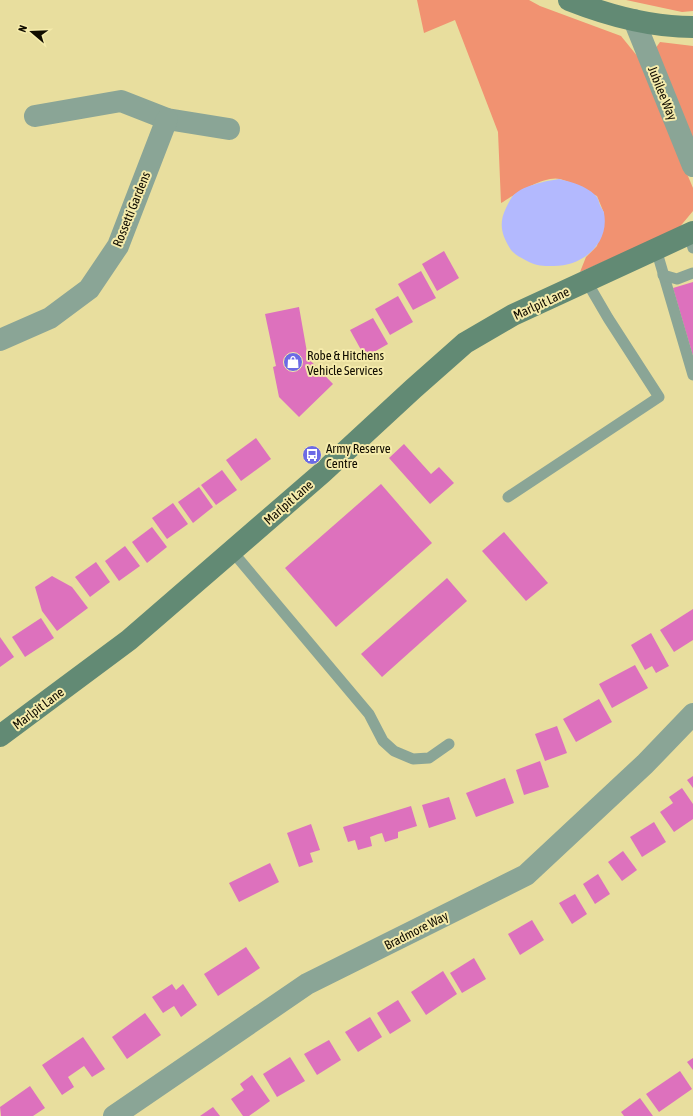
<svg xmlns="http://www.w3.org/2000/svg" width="693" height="1116" viewBox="0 0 693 1116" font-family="'Asap Condensed',sans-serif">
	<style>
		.green { fill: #f19271 }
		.water { fill: #b3b9fe }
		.building { fill: #dd71bd }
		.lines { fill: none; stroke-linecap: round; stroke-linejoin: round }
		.service { stroke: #8aa596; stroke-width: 11 }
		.minor { stroke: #8aa596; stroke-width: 22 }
		.tertiary { stroke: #8aa596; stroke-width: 22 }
		.secondary { stroke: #628a74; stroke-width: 22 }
		.labels { text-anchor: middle; stroke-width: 4; stroke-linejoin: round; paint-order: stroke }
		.street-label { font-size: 13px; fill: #110d00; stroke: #f5ebab }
		.poi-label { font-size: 13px; fill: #110d00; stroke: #f5ebab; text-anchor: start }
	</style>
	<rect width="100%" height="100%" fill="#e8de9e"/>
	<g class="green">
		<path d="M417 0H529L540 6 621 36 638 57 693 188V211L678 229 580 272 586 257 597 246 604 213 597 196C586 191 572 182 560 179 544 175 514 195 501 203L498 132 455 20 424 33Z"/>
		<polygon points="626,0 693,0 693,11 682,12"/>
		<polygon points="660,42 693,46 693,147 655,49"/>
	</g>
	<path class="water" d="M559 179C572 182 586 186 595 195 598 197 599 202 600 205 601 208 604 211 604 213 610 245 581 267 552 266 543 266 537 266 529 262 522 258 516 256 511 250 502 236 498 224 506 208 508 204 510 200 512 197 520 186 546 181 559 179Z"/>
	<g class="building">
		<polygon points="444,251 459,278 437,291 422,264"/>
		<polygon points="421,271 436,298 413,310 398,284"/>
		<polygon points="693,282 693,356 673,288"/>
		<polygon points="398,296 413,322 390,335 375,309"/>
		<polygon points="299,307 308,358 333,384 299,417 279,397 273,367 276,366 265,314"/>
		<polygon points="373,318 388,344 365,357 350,330"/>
		<polygon points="256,438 271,459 241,481 226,460"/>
		<polygon points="404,444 431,474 439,467 454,483 430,504 389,458"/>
		<polygon points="222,470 237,490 216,505 201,485"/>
		<polygon points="381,484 432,543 336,627 285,568"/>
		<polygon points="199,487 213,507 193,523 178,502"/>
		<polygon points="173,503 188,524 167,539 152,518"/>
		<polygon points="152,527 167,547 147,563 132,542"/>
		<polygon points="504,532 548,583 526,601 482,551"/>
		<polygon points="125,546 140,566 119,581 105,561"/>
		<polygon points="96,562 110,582 90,597 75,577"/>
		<polygon points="52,576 72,587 88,608 57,631 42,611 35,587"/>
		<polygon points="447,578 467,601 382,677 361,654"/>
		<polygon points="693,609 693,640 674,652 660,630"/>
		<polygon points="41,618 54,638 25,657 12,637"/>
		<polygon points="651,633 669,666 656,673 652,666 645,670 631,645"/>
		<polygon points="0,637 14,657 0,667"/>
		<polygon points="635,665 648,688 612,708 599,684"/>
		<polygon points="599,699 612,722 576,742 563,719"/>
		<polygon points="557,726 567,753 545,761 535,734"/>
		<polygon points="540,761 549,787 524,795 516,770"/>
		<polygon points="693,776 693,788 687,780"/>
		<polygon points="505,778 514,803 476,817 466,793"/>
		<polygon points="682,788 693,804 693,819 674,832 660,812 673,803 669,797"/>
		<polygon points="449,797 456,819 429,828 422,805"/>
		<polygon points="411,806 417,826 398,832 398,838 385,842 382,833 378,834 370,837 372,846 358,850 355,840 348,842 343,827"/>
		<polygon points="654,822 666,842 642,857 630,837"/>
		<polygon points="311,824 320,850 310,853 313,862 299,867 287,833"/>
		<polygon points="623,851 637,870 622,881 608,862"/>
		<polygon points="270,863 279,882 239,902 229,883"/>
		<polygon points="598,874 610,894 595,904 583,884"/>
		<polygon points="575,894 587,914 572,924 559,903"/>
		<polygon points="532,920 544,940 520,955 508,934"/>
		<polygon points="246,947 260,968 218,996 204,974"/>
		<polygon points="474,958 486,979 462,993 450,973"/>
		<polygon points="443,971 457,994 426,1015 411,992"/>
		<polygon points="172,984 176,990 183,984 197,1005 181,1017 174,1006 163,1013 152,997"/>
		<polygon points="398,1000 411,1021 390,1034 377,1013"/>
		<polygon points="145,1013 161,1035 127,1059 112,1037"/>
		<polygon points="370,1017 382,1037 358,1052 345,1032"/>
		<polygon points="83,1037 105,1069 92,1077 84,1066 68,1077 74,1087 62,1095 42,1065"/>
		<polygon points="329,1040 341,1060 317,1075 304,1054"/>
		<polygon points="290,1057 305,1081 277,1097 263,1074"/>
		<polygon points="693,1058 693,1070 687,1062"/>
		<polygon points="680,1071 692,1089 659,1112 646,1094"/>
		<polygon points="252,1075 270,1101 249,1116 243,1116 231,1099 244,1090 240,1084"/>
		<polygon points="30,1086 45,1108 33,1116 1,1116 0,1107"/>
		<polygon points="640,1098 653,1116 624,1116 621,1112"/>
		<polygon points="213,1107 220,1116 200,1116"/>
	</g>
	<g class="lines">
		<g class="service">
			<polyline points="689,234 693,248"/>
			<polyline points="656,249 693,375"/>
			<polyline points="663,275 677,279 693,273"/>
			<polyline points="508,497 659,397 608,318 587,282"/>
			<polyline points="232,551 369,714 383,741 394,751 413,759 429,758 449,744"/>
		</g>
		<g class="minor">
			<polyline points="35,116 121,101 167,119 229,129"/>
			<polyline points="0,340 50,318 89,289 118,246 167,119"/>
			<polyline points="114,1116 307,984 526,875 645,764 693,714"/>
		</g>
		<polyline class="tertiary" points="634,20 693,166"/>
		<g class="secondary">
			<path d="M569 0C607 15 651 27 693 27"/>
			<polyline points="0,736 129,640 322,473 413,389 465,343 513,315 693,232"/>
		</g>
	</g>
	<defs>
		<g id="shop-disc" transform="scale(1)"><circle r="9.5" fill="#6c6be5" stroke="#f5ebab"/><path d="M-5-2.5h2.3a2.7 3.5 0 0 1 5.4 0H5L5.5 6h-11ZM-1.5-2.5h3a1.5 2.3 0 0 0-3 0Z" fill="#fff"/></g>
		<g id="bus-disc" transform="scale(1)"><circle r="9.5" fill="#6c6be5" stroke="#f5ebab"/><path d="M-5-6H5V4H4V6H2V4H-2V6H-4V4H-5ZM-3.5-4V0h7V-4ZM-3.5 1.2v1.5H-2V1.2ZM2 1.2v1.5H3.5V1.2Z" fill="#fff"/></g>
	</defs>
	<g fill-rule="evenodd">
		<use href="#shop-disc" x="293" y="362"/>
		<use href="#bus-disc" x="312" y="455"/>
	</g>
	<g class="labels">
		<g class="street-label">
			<text transform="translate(663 93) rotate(68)" y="5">Jubilee Way</text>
			<text transform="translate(131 209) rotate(-68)" y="5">Rossetti Gardens</text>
			<text transform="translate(541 303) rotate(-25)" y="5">Marlpit Lane</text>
			<text transform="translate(288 502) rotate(-41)" y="5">Marlpit Lane</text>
			<text transform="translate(38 708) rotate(-37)" y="5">Marlpit Lane</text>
			<text transform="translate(416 930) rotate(-27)" y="5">Bradmore Way</text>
		</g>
		<g class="poi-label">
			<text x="307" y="360">Robe &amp; Hitchens<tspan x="307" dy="15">Vehicle Services</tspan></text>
			<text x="326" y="453">Army Reserve<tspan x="326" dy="15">Centre</tspan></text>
		</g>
	</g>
	<g transform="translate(32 32) rotate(289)" stroke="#f5ebab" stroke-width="3" paint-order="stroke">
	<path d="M0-3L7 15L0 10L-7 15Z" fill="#110d00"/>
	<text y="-6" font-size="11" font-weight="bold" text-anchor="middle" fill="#110d00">N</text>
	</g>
</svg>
